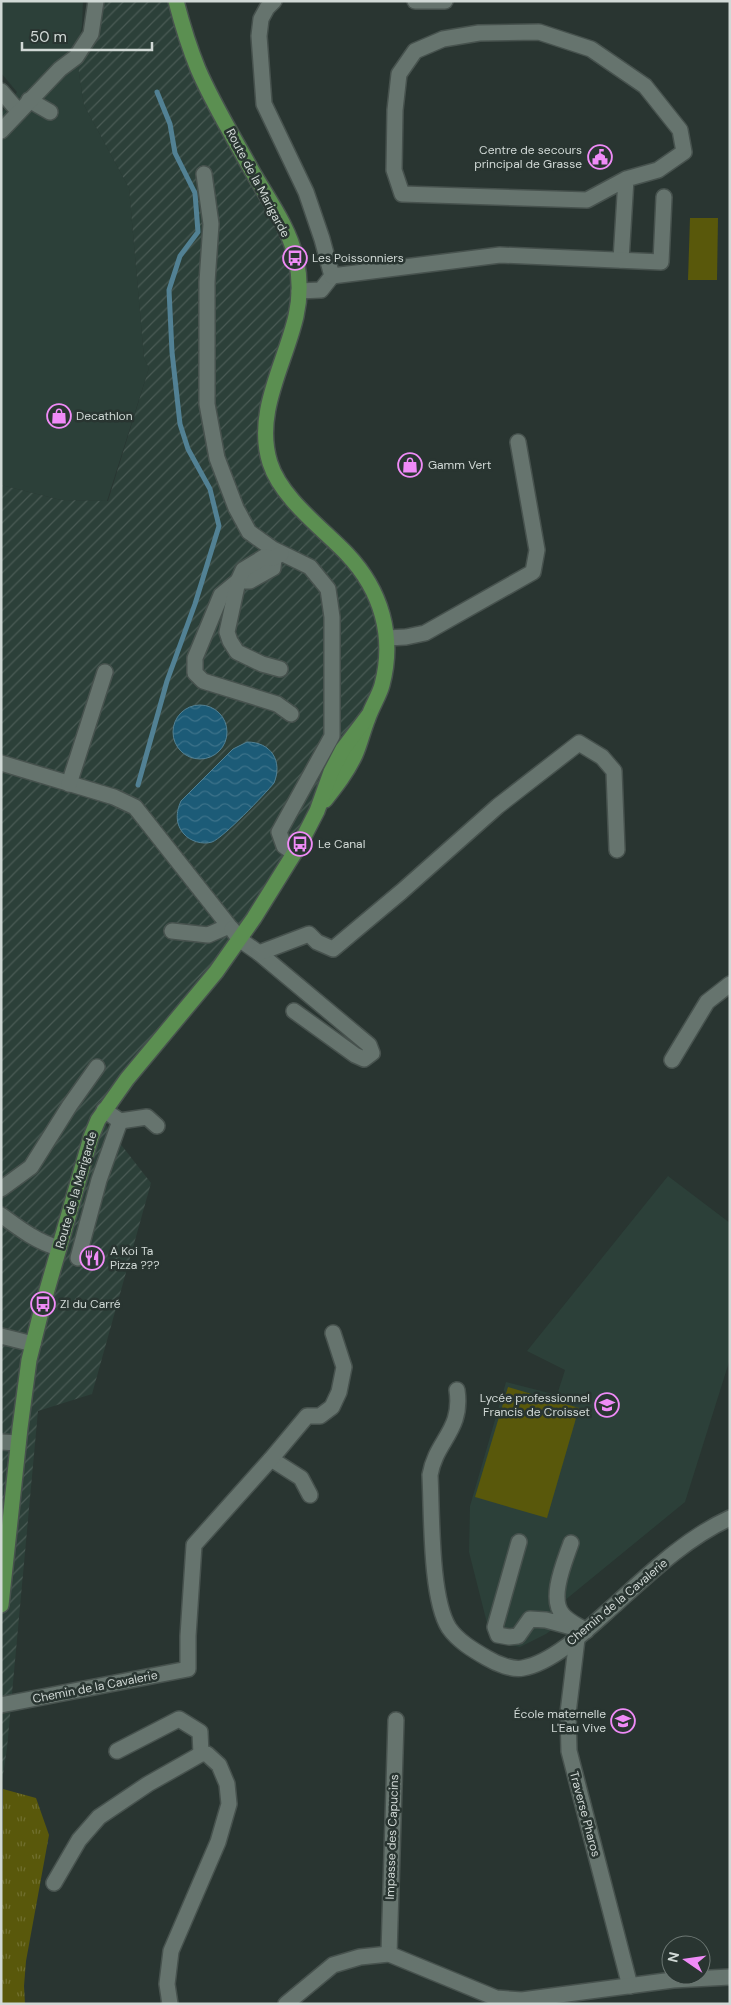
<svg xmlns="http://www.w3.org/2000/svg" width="731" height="2005" viewBox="0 0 731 2005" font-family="'DM Sans',sans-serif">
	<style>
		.built { fill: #2c4039 }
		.industrial { fill: url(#industrial-furrows) }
		.grass { fill: url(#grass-tufts) }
		.garden { fill: #59580b }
		.water { fill: url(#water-waves); stroke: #528194 }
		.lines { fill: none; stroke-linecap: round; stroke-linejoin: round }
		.stream { stroke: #528194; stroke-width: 5 }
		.minor-casing { stroke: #47524e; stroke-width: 18 }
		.major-casing { stroke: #47524e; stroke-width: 18 }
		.minor { stroke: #66746e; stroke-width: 15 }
		.major { stroke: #5b8f51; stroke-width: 15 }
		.labels { text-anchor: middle; stroke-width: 5; stroke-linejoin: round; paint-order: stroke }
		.poi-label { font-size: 12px; fill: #d1d9d6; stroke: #293531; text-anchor: start }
		.street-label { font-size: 12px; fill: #d1d9d6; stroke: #293531 }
	</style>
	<defs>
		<pattern id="industrial-furrows" width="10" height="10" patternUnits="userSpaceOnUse" patternTransform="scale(1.25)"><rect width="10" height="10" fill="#2c4039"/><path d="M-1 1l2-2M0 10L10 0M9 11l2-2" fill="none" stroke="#4a5b55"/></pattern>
		<pattern id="grass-tufts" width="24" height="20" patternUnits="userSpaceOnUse" patternTransform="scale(1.25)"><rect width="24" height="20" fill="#59580b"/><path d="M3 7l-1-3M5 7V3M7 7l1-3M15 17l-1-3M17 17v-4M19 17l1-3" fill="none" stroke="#706f2e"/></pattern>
		<pattern id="water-waves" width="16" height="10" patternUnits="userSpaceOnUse" patternTransform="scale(1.25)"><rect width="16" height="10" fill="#1c5b77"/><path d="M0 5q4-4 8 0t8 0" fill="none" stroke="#3c728a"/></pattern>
	</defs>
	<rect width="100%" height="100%" fill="#293531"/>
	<g class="built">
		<polygon points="1,1 83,1 82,26 76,54 84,105 129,188 144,358 149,368 107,501 61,500 1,485 1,114 17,92 1,73"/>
		<polygon points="668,1176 730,1223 730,1359 685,1502 564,1601 571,1616 546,1634 520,1647 505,1644 490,1635 469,1552 470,1506 506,1382 557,1395 565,1370 527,1351"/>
	</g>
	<polygon class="industrial" points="96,1 177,1 185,28 300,276 276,390 271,460 310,521 381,609 382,701 251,912 101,1119 151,1183 92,1394 38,1411 7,1748 1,1789 1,485 61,500 108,501 149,368 144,358 129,188 84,105 76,54"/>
	<polygon class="grass" points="3,1789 36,1798 49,1835 26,1961 24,1986 25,2004 1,2004"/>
	<g class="garden">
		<polygon points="690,218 718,218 717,280 688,280"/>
		<polygon points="508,1387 579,1408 547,1518 475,1497"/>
	</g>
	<g class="water">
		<circle cx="200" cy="732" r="27"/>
		<path d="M247 742C271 742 283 761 274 783 265 794 223 838 212 842 202 845 190 841 184 834 175 824 176 812 181 801L233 749Z"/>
	</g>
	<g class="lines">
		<polyline class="stream" points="138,785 167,681 195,604 219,526 210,489 188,449 180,424 172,352 169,290 180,256 198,232 195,193 175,153 170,124 157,92"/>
		<g class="minor-casing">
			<g id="minor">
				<polyline points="274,1 267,8 261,19 259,36 264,104 306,192 322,239 332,276 321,290 299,291"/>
				<polyline points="415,1 445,1"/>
				<polyline points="1,91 19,112"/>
				<polyline points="29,100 50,112"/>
				<polyline points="1,131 60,69 76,57 91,34 96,1"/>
				<polyline points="204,174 211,224 207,282 207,404 217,458 236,508 249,532 273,549 310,567 328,589 332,617 332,736 279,832 284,846 294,853"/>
				<polyline points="621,260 626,179 658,170 684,152 680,130 645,86 591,49 539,32 479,33 443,39 415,51 399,74 395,110 394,170 402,194 587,200 626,179"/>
				<polyline points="332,276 500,255 661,262 664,197"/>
				<polyline points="274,558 273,568 250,581 238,581 221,595 195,658 195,673 203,681 277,704 291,714"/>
				<polyline points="387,638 406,637 425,633 533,572 537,550 518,442"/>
				<polyline points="280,669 262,664 237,652 230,641 227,632 238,581 243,570 264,557 274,558 281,554"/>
				<polyline points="1,763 114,797 135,807 229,926 208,935 172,931"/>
				<polyline points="69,784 105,672"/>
				<polyline points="232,929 239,939 259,953 369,1045 372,1053 364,1059 355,1055 294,1011"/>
				<polyline points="259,953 309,934 317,942 333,949 401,892 498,806 579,743 602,757 614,771 617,850"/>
				<polyline points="672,1060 707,1002 730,984"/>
				<polyline points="120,1121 147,1117 157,1126"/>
				<polyline points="1,1189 31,1167 70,1105 97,1067"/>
				<path d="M1 1215C20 1229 37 1242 59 1248"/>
				<polyline points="78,1258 99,1180 120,1121 104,1110"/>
				<polyline points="1,1336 33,1344"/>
				<path d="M457 1390C463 1431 436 1440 430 1475 432 1513 430 1598 449 1628 458 1641 473 1650 487 1658 497 1664 512 1670 523 1668 556 1662 594 1623 618 1602 652 1571 688 1537 730 1518"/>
				<polyline points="1,1442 18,1443"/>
				<polyline points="271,1459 301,1478 310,1495"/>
				<path d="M519 1542 495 1627 498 1635 509 1637 518 1636 530 1619 546 1620 586 1631C579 1626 569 1622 563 1615 548 1599 565 1561 571 1543"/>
				<polyline points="577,1639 568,1713 569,1751 630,1986"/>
				<polyline points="1,1705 188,1669 188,1636 194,1545 271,1459 307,1416 320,1416 332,1407 339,1392 344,1367 333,1333"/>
				<polyline points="117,1751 179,1719 200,1732 201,1754"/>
				<polyline points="54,1883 79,1840 99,1817 148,1784 201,1754 207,1754 219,1765 227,1784 229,1804 218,1842 171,1951 167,1984 170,2004"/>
				<polyline points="389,1954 396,1720"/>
				<polyline points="286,2004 333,1965 360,1957 389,1954 496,1998 522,2000 673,1980 730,1977"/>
			</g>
		</g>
		<g class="major-casing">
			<g id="major">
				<path d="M176 1C182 24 189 47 198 69 213 104 234 138 252 171 268 199 289 227 296 259 300 277 300 298 296 316 285 364 254 413 270 463 281 498 322 528 347 554 381 590 395 636 382 685 379 696 372 706 368 718 363 730 360 744 355 755 347 772 336 786 325 800"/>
				<polyline points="1,1605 20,1428 29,1360 43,1304 91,1137 98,1120 127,1079 216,972 254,918 300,844 317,811 331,772 343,749 368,716"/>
			</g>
		</g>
		<use href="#minor" class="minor"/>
		<use href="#major" class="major"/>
	</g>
	<defs>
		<g id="civic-ring" transform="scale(1.25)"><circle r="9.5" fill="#293531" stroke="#ef8bf7" stroke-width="1.5"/><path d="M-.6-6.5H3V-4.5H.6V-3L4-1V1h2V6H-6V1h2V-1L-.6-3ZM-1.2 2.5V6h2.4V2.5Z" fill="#ef8bf7"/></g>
		<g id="bus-ring" transform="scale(1.25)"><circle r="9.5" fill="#293531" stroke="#ef8bf7" stroke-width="1.5"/><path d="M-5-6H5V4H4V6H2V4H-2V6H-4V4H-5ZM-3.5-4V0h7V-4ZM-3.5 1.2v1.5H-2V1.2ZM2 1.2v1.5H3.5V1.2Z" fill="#ef8bf7"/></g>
		<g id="shop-ring" transform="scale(1.25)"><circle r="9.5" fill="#293531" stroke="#ef8bf7" stroke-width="1.5"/><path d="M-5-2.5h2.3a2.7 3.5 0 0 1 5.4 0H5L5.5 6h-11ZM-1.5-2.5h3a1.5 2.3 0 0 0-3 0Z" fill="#ef8bf7"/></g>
		<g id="restaurant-ring" transform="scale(1.25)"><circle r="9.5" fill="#293531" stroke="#ef8bf7" stroke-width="1.5"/><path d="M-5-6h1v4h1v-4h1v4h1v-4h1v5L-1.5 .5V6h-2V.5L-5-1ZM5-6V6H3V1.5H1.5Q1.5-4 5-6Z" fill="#ef8bf7"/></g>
		<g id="school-ring" transform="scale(1.25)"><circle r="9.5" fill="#293531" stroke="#ef8bf7" stroke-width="1.5"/><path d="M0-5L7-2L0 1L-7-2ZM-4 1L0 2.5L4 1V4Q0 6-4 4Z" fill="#ef8bf7"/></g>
	</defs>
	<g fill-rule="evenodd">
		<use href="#civic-ring" x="600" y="157"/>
		<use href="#bus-ring" x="295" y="258"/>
		<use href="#shop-ring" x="59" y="416"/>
		<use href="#shop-ring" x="410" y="465"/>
		<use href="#bus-ring" x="300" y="844"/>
		<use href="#restaurant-ring" x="92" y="1258"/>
		<use href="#bus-ring" x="43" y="1304"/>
		<use href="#school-ring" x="607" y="1405"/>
		<use href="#school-ring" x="623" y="1721"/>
	</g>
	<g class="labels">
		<g class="poi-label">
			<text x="582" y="154" text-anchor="end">Centre de secours<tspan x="582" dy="14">principal de Grasse</tspan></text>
			<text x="312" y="262">Les Poissonniers</text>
			<text x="76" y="420">Decathlon</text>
			<text x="428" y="469">Gamm Vert</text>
			<text x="318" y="848">Le Canal</text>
			<text x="110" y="1255">A Koi Ta<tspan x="110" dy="14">Pizza ???</tspan></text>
			<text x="60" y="1308">ZI du Carré</text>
			<text x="590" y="1402" text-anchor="end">Lycée professionnel<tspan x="590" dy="14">Francis de Croisset</tspan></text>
			<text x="606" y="1718" text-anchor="end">École maternelle<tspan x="606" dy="14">L'Eau Vive</tspan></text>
		</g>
		<g class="street-label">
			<text transform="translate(258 183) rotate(62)" y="4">Route de la Marigarde</text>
			<text transform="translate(76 1190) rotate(-74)" y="4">Route de la Marigarde</text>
			<text transform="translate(617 1602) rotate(-40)" y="4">Chemin de la Cavalerie</text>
			<text transform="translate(95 1687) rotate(-11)" y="4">Chemin de la Cavalerie</text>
			<text transform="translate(585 1814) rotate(75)" y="4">Traverse Pharos</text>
			<text transform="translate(392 1837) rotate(-88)" y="4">Impasse des Capucins</text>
		</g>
	</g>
	<rect width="731" height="2005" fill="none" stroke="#d1d9d6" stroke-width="5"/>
	<g transform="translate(686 1960) rotate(283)"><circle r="24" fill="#293531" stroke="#6c7773"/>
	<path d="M0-4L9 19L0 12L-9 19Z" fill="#ef8bf7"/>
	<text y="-8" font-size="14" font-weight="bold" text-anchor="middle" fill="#d1d9d6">N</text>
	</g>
	<path d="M22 42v8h130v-8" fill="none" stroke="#d1d9d6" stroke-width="2.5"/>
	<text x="30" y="42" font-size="15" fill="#d1d9d6" stroke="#293531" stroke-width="4" paint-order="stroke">50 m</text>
</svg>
